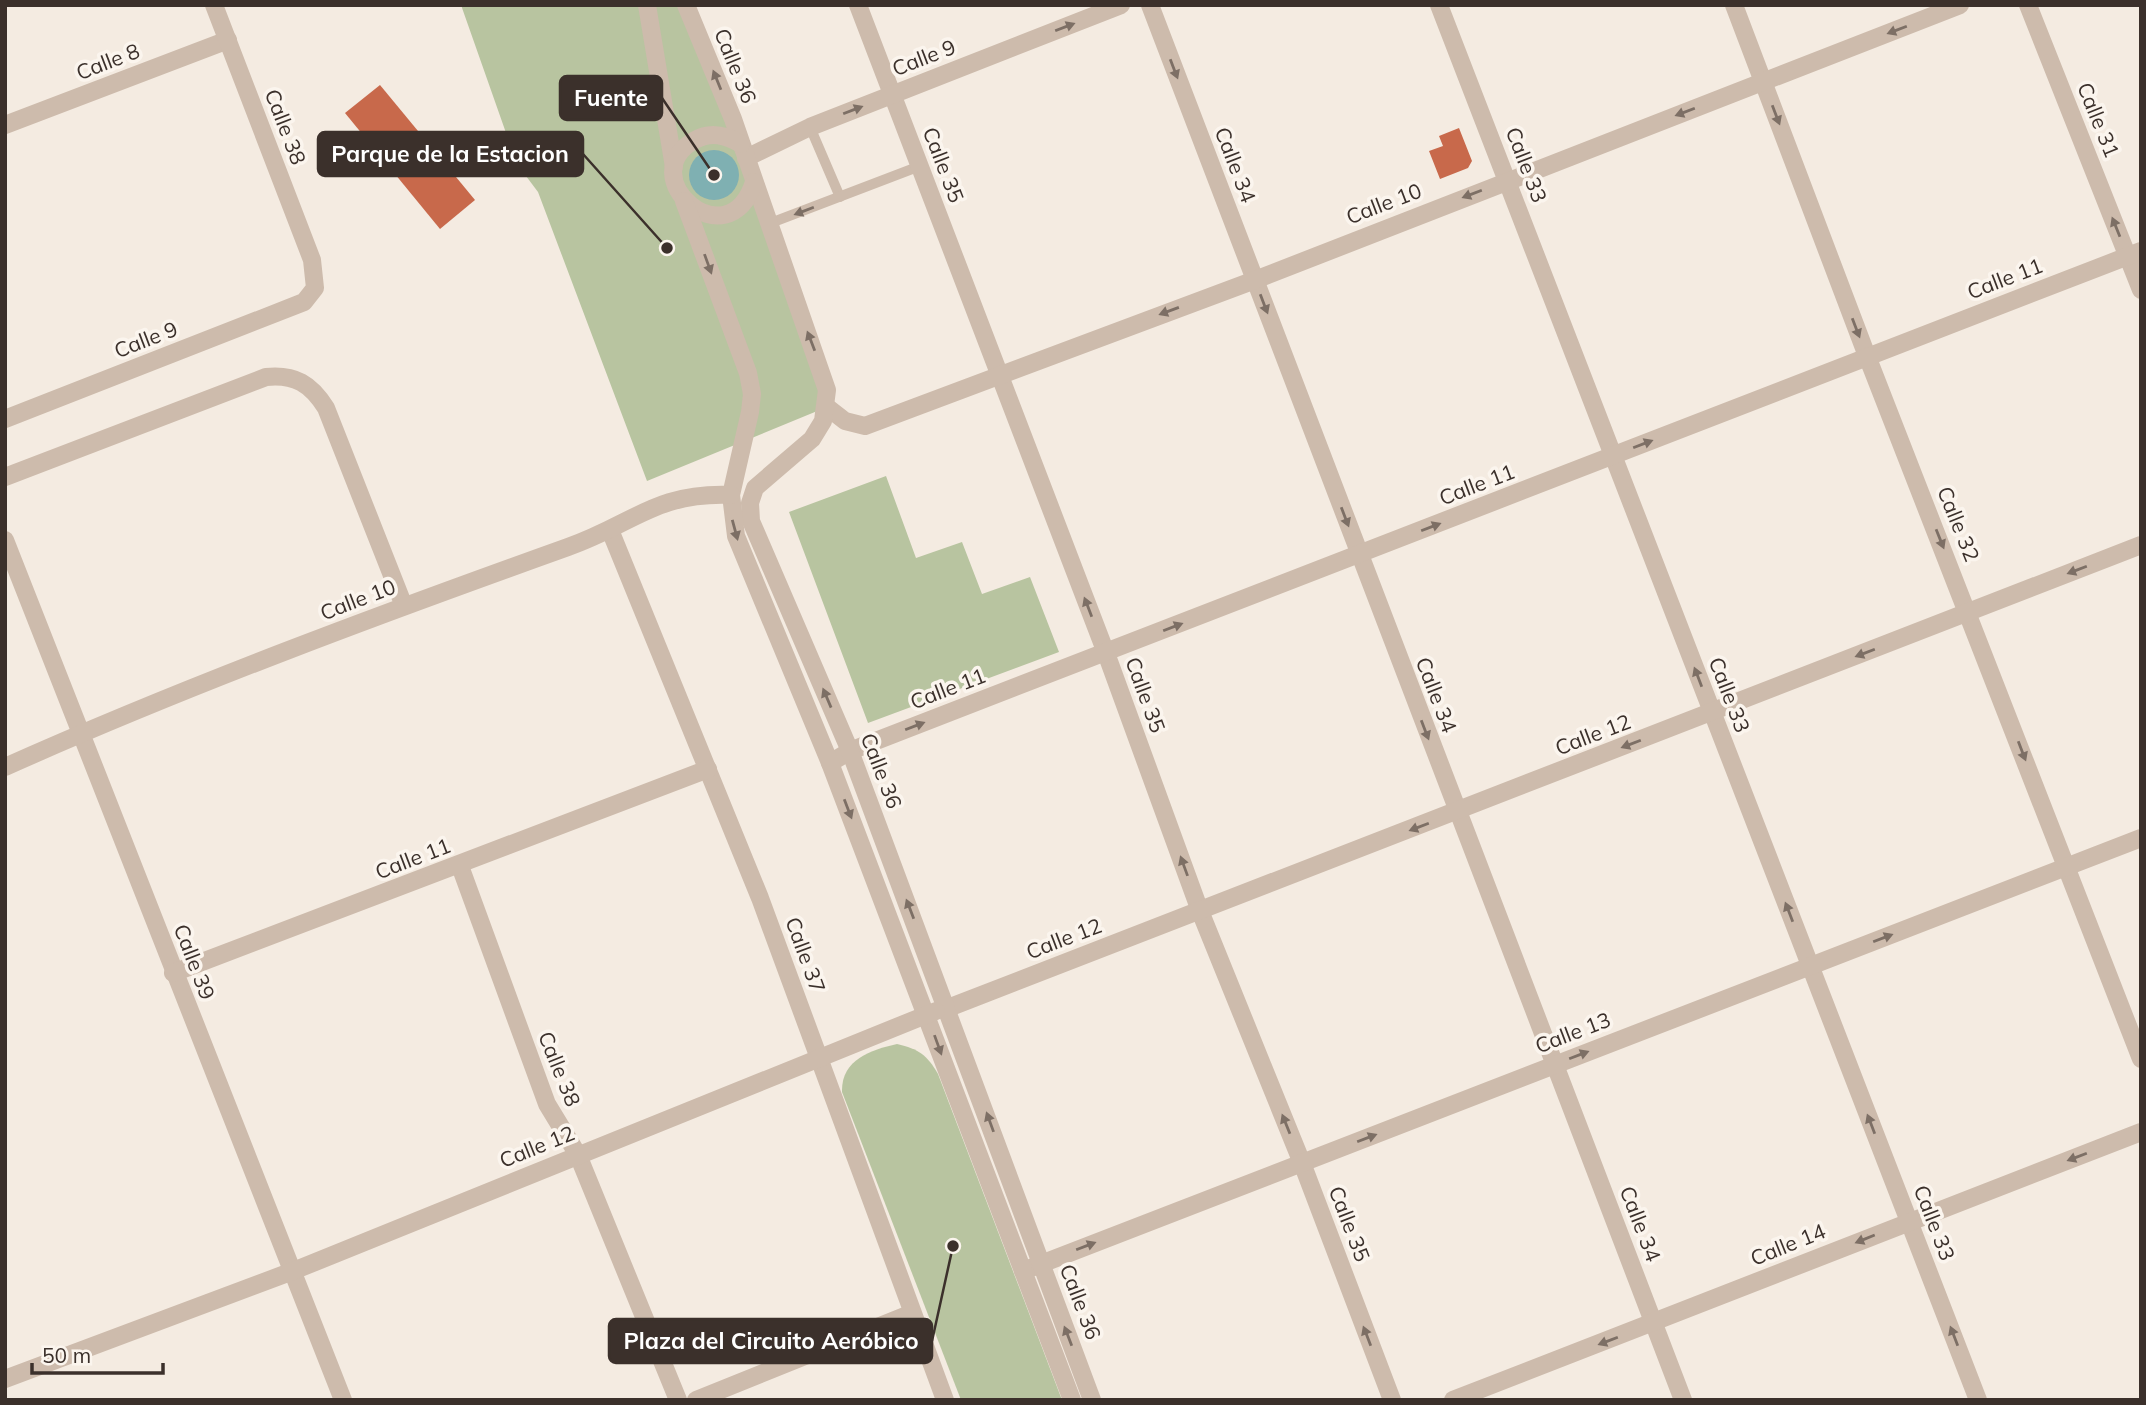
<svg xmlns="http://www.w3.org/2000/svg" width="2146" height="1405" viewBox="0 0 2146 1405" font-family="Mulish,sans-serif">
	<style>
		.green { fill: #b8c4a0 }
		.water { fill: #7fb0b2 }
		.building { fill: #c8694b }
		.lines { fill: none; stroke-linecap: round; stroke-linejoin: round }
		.service { stroke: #cdbbac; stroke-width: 10 }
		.minor { stroke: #cdbbac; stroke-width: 18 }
		.tertiary { stroke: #cdbbac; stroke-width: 18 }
		.oneway { fill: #7d6f65 }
		.labels { text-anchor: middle; stroke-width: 7; stroke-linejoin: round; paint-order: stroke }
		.street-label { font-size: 21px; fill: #3b302b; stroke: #fbf5ee }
		.leader { fill: none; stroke: #3b302b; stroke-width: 2.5 }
		.callout-dot { fill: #3b302b; stroke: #fbf5ee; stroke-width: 2.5 }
		.callout { fill: #3b302b; stroke: #3b302b; stroke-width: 2.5 }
		.callout-label { font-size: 23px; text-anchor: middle; font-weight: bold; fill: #fff }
	</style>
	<rect width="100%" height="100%" fill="#f4ebe1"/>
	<g class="green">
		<polygon points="461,5 686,5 827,407 647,481 538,192 517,164"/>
		<polygon points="886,476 916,558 962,542 982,594 1030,577 1059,652 868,723 789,512"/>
		<path d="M897 1044C919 1049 927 1055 938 1074L1062 1400H961L842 1092C841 1060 870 1050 897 1044Z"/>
	</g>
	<circle class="water" cx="714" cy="175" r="25"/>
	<g class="building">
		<polygon points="380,85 475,200 440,229 345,113"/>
		<polygon points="1459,128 1472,161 1468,168 1440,179 1429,151 1443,146 1439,136"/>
	</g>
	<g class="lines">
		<g class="service">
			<polyline points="810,127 840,197"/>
			<polyline points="768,224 920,166"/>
		</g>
		<g class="minor">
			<polyline points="858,5 1106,653 1200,911 1302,1163 1392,1400"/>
			<polyline points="1150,5 1683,1400"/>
			<polyline points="1439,5 1978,1400"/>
			<polyline points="1734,5 1867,356 2141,1059"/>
			<polyline points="2028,5 2141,290"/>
			<polyline points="5,125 228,40"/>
			<polyline points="746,158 810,127 1121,5"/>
			<polyline points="827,407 845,421 865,426 1255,280 1960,5"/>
			<polyline points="5,419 304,302 315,288 312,260 214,5"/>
			<path d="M5 477 266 377C295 374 311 384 326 408L404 606"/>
			<polyline points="610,530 760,898 945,1400"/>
			<polyline points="5,540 343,1400"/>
			<polyline points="830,763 850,751 2141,251"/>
			<polyline points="460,866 547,1104 578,1155 678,1400"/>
			<polyline points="173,973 708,769"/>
			<polyline points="948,1008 2141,545"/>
			<polyline points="1023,1271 2141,838"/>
			<polyline points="696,1400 912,1313"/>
			<polyline points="1453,1400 2141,1132"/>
		</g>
		<g class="tertiary">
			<polyline points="647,5 674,167"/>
			<polyline points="686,5 733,119 827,390 823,421 812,439 755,488 750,503 751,521 850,751 1092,1400"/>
			<path d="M741 144C726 135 711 131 695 140 630 176 728 263 754 182"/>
			<polyline points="684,201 748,373 752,394 750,412 731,495 736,536 830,763 1072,1400"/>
			<path d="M5 767C189 685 378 615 568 547 632 525 655 492 731 495"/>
			<polyline points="5,1379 293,1271 936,1011"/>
		</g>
	</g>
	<defs><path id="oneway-solid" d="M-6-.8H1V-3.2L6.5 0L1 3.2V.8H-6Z" transform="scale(1.75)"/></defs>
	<g class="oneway">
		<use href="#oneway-solid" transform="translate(1065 27) rotate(-21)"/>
		<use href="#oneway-solid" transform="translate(1897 30) rotate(159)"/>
		<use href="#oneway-solid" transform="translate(1174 69) rotate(69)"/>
		<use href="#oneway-solid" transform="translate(717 80) rotate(-112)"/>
		<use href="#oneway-solid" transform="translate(853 110) rotate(-21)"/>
		<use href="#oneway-solid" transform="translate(1685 112) rotate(159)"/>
		<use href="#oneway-solid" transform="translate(1776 115) rotate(69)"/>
		<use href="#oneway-solid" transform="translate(1472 194) rotate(159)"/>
		<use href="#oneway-solid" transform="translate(804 211) rotate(159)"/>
		<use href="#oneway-solid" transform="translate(2116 227) rotate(-112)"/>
		<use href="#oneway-solid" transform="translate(708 264) rotate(70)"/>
		<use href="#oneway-solid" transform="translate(1264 304) rotate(69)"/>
		<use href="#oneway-solid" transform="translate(1169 311) rotate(160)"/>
		<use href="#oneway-solid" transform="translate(1856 328) rotate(69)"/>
		<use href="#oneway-solid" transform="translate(811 341) rotate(-111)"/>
		<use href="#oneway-solid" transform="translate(1643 444) rotate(-21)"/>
		<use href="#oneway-solid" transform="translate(1345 517) rotate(69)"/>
		<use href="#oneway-solid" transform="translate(1431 527) rotate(-21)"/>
		<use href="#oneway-solid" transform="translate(735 530) rotate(75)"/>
		<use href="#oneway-solid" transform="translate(1940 539) rotate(68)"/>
		<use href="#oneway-solid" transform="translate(2077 570) rotate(159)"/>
		<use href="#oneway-solid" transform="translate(1088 607) rotate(-111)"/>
		<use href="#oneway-solid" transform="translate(1173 627) rotate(-21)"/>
		<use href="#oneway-solid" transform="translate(1865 653) rotate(159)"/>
		<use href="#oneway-solid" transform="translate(1698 677) rotate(-111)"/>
		<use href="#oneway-solid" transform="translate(827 698) rotate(-113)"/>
		<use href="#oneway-solid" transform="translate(915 726) rotate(-21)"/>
		<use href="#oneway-solid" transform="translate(1425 730) rotate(69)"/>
		<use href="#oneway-solid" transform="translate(1631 744) rotate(159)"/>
		<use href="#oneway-solid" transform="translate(2022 751) rotate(69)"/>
		<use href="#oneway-solid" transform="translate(848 809) rotate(69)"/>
		<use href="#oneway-solid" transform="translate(1419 827) rotate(159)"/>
		<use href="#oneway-solid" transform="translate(1184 866) rotate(-110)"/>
		<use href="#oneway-solid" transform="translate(910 909) rotate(-111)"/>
		<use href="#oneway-solid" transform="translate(1789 912) rotate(-111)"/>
		<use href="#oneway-solid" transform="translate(1883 938) rotate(-21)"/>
		<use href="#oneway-solid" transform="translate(938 1045) rotate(70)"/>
		<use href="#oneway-solid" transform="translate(1579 1055) rotate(-21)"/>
		<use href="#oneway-solid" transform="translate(990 1122) rotate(-110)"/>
		<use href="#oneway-solid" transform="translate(1286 1124) rotate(-112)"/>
		<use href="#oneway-solid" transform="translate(1871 1124) rotate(-111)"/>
		<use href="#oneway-solid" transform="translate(1367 1138) rotate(-21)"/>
		<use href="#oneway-solid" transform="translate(2077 1157) rotate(159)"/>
		<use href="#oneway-solid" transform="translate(1865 1239) rotate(158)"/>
		<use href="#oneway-solid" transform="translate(1086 1246) rotate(-21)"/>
		<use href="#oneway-solid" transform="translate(1068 1336) rotate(-111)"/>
		<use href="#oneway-solid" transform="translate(1367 1336) rotate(-111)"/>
		<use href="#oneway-solid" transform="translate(1954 1336) rotate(-111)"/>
		<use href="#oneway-solid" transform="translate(1608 1341) rotate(159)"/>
	</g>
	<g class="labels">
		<g class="street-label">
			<text transform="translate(924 58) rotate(-21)" y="7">Calle 9</text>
			<text transform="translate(108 62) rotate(-21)" y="7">Calle 8</text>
			<text transform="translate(735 66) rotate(68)" y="7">Calle 36</text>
			<text transform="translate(2098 120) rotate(68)" y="7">Calle 31</text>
			<text transform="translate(285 127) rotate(69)" y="7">Calle 38</text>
			<text transform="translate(943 165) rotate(69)" y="7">Calle 35</text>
			<text transform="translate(1235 165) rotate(69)" y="7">Calle 34</text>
			<text transform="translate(1526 165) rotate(69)" y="7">Calle 33</text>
			<text transform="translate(1384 204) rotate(-21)" y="7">Calle 10</text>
			<text transform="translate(2005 279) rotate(-21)" y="7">Calle 11</text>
			<text transform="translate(146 340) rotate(-21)" y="7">Calle 9</text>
			<text transform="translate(1477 485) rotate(-21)" y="7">Calle 11</text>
			<text transform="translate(1958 524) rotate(68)" y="7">Calle 32</text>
			<text transform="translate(358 600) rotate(-21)" y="7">Calle 10</text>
			<text transform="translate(948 689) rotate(-21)" y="7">Calle 11</text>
			<text transform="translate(1145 695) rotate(70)" y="7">Calle 35</text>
			<text transform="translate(1436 695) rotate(69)" y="7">Calle 34</text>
			<text transform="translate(1729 695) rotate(69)" y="7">Calle 33</text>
			<text transform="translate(1593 735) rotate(-21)" y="7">Calle 12</text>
			<text transform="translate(881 771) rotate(69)" y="7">Calle 36</text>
			<text transform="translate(413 859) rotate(-21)" y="7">Calle 11</text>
			<text transform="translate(1064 939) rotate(-21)" y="7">Calle 12</text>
			<text transform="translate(805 955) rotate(70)" y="7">Calle 37</text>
			<text transform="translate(194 962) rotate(69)" y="7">Calle 39</text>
			<text transform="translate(1573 1033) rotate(-21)" y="7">Calle 13</text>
			<text transform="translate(559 1069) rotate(68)" y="7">Calle 38</text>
			<text transform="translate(537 1147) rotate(-22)" y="7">Calle 12</text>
			<text transform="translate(1934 1223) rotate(69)" y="7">Calle 33</text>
			<text transform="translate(1349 1224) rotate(69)" y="7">Calle 35</text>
			<text transform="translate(1640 1224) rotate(69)" y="7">Calle 34</text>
			<text transform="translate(1788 1245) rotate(-22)" y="7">Calle 14</text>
			<text transform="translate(1080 1302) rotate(69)" y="7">Calle 36</text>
		</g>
	</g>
	<path class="leader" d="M714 175L662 98M667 248L583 154M953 1246L932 1341"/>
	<g class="callout-dot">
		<circle cx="714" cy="175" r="7"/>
		<circle cx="667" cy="248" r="7"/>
		<circle cx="953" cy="1246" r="7"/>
	</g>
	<g class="callout">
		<rect x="560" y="76" width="102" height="44" rx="7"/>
		<rect x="318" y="132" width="265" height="44" rx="7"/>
		<rect x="609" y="1319" width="323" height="44" rx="7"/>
	</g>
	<g class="callout-label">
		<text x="611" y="106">Fuente</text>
		<text x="450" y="162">Parque de la Estacion</text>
		<text x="771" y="1349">Plaza del Circuito Aeróbico</text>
	</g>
	<rect width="2146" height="1405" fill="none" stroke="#3b302b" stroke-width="14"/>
	<path d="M32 1363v10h131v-10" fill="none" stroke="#3b302b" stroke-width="3.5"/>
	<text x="42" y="1363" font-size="21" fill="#3b302b" stroke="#fbf5ee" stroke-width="5" paint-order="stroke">50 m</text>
</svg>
